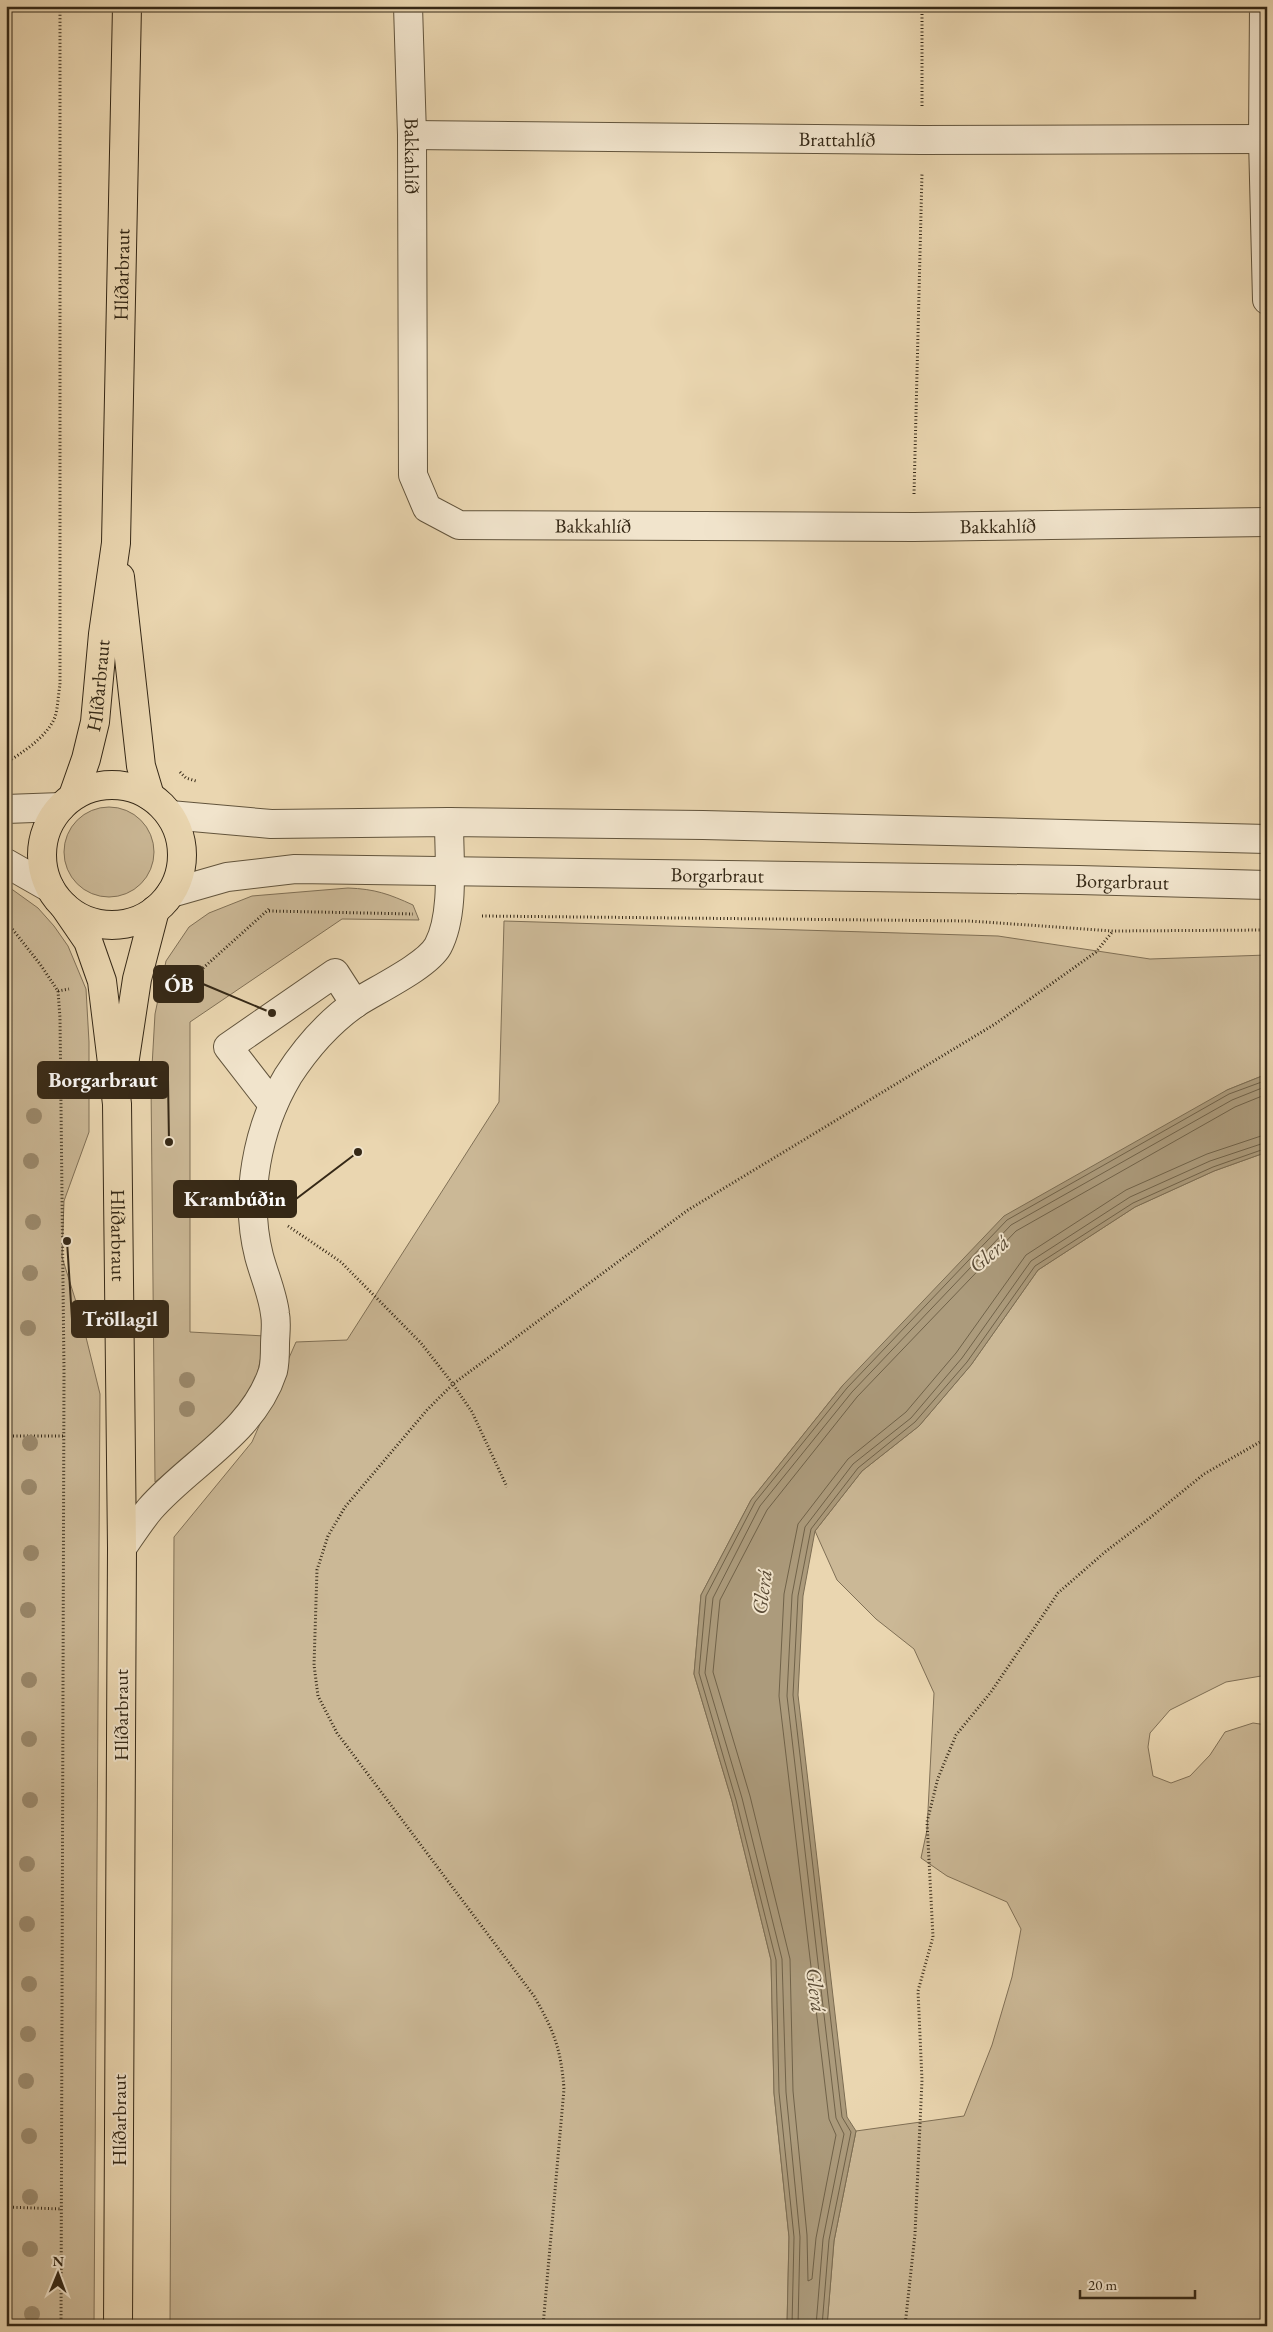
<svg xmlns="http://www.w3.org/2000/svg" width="1273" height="2332" viewBox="0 0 1273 2332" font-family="'EB Garamond',serif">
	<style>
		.green { fill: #cbb896; stroke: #807056 }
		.water { fill: #ac9b7c; stroke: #7c6d53 }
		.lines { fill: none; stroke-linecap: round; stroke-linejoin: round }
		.shore { stroke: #706249; stroke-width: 1 }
		.minor-casing { stroke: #62543c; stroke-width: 30 }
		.major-casing { stroke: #352816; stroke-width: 30 }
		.path { stroke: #352816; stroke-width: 3; stroke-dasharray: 1 2.5; stroke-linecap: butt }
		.minor { stroke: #f1e4cc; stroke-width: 28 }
		.major { stroke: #ead6b0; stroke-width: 28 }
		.tree { fill: #9b8a6d }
		.labels { text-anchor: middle; stroke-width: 4; stroke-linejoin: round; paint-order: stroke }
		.street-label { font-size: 20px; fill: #352816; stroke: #f1e4cc }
		.water-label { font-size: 21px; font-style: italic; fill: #594a35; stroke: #f1e4cc }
		.leader { fill: none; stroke: #352816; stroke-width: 2 }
		.callout-dot { fill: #352816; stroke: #f1e4cc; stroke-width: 2 }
		.callout { fill: #352816; stroke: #352816; stroke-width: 2 }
		.callout-label { font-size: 21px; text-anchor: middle; font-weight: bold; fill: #fff }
	</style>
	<rect width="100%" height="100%" fill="#ead6b0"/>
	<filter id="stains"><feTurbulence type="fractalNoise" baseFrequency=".004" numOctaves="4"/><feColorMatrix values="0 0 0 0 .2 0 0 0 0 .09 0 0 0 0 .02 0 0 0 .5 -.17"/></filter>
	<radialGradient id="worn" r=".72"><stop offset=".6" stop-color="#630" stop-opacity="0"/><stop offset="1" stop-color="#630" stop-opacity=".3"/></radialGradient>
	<g class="green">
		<circle cx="109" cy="852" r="45"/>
		<polygon points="6,885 38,908 54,926 68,946 86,989 89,1042 89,1132 64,1201 62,1257 82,1321 100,1394 94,2326 6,2326"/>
		<path d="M348 888C375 889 389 894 413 905L419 920 342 919 190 1022V1332L265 1336 256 1381 218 1433 155 1482 151 1084 155 1014 166 961 189 927 209 913 252 896Z"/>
		<polygon points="504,921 998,936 1150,959 1267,955 1267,1074 1227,1090 843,1385 751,1500 701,1595 694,1674 732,1801 771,1960 774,2093 789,2237 787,2326 170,2326 174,1537 252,1442 296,1342 347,1340 499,1102"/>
		<polygon points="1267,1152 1267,1675 1226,1682 1170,1710 1150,1733 1148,1747 1153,1776 1171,1783 1190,1776 1210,1755 1225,1732 1253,1723 1267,1725 1267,2326 827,2326 834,2241 856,2131 964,2116 992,2045 1012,1977 1021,1929 1007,1902 947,1876 921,1858 927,1830 934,1693 914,1649 876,1619 837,1580 815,1531 862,1471 919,1426 971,1365 1038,1270 1135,1207 1214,1171"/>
	</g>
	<polygon class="water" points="1267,1074 1267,1152 1214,1171 1135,1207 1038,1270 971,1365 919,1426 862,1471 815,1531 803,1596 798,1695 847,2117 856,2131 834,2241 827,2326 787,2326 789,2237 774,2093 771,1960 732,1801 694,1674 701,1595 751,1500 843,1385 1004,1216 1227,1090"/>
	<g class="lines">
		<g class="shore">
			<polyline points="1267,1094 1235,1107 1016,1231 857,1397 767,1510 720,1600 713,1672 750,1796 790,1959 793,2091 807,2235 808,2281 812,2279 816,2238 836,2135 829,2119 779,1696 784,1594 798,1524 848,1459 906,1412 956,1353 1026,1255 1126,1190 1207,1154 1267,1134"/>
			<polyline points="792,2326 794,2237 779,2092 776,1960 736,1800 699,1673 706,1596 755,1502 847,1388 1007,1220 1229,1094 1267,1080"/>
			<polyline points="798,2326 800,2237 786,2092 782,1959 742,1798 705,1673 713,1598 760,1506 852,1392 1011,1225 1232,1100 1267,1086"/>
			<polyline points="816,2326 823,2239 844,2134 836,2118 787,1696 792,1595 805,1527 853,1464 911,1418 962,1358 1031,1261 1130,1197 1210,1161 1267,1142"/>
			<polyline points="822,2326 829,2240 851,2132 842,2117 793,1695 798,1596 811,1529 858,1468 915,1422 967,1362 1035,1266 1133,1203 1213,1167 1267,1148"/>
		</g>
		<g class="minor-casing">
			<g id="minor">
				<path id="s1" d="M408 6 412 135 413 475 427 508 459 525 914 527 1267 522"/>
				<polyline points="1264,6 1263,139 1267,300"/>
				<path id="s2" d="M412 135 922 140 1263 139"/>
				<polyline points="6,809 61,807"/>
				<polyline points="170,815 271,824 449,822 703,825 1267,839"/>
				<polyline points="6,863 50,888"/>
				<path id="s3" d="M171 893 227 877 295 869 1079 880 1267 885"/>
				<polyline points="273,1105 228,1047 335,973 355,1004"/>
				<path d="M122 1548C131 1535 140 1521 150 1509 190 1463 253 1433 273 1371 275 1363 275 1353 275 1345 275 1335 277 1324 275 1314 273 1295 264 1275 259 1256 244 1197 257 1128 288 1076 306 1048 329 1022 356 1003 376 990 427 966 438 946 455 914 449 859 449 822"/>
			</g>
		</g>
		<g class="major-casing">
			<g id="major">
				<polyline points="120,577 141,766 150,796"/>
				<circle cx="112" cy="855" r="70"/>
				<path id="s4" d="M73 796 86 759 95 722 103 634 116 543 127 6"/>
				<path id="s5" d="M64 906 88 941 102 981 117 1104 122 1548 118 2326"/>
				<polyline points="122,1078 137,979 155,910"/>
			</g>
		</g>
		<g class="path">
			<polyline points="922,106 922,6"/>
			<polyline points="914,494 922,173"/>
			<path d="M6 763C23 752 47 737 55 717 58 708 58 695 60 685V6"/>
			<polyline points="180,772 186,778 196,781"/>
			<polyline points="269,911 413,914"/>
			<polyline points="482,916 970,921 1113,931 1267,930"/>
			<polyline points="6,921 40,964 58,991 60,1018 64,1371 61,2326"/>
			<polyline points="172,982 176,983 202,969 269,909"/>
			<polyline points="58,991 69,989"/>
			<polyline points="288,1226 341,1262 421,1343 453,1384 472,1412 507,1487"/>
			<polyline points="6,1436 64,1436"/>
			<polyline points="6,2207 62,2209"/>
			<path d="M543 2326 564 2089C561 2049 554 2031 534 1996L337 1733 318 1696 314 1665 317 1570 328 1536 345 1507 427 1410 453 1384 688 1210 995 1024 1096 952 1113 931"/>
			<polyline points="905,2326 915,2234 922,2080 918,1991 933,1937 927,1822 938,1778 956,1735 991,1692 1058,1593 1105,1552 1151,1517 1204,1474 1267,1438"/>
		</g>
		<use href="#minor" class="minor"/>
		<use href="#major" class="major"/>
	</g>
	<g class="tree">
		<circle cx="34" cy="1116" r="8"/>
		<circle cx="31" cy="1161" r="8"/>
		<circle cx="33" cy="1222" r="8"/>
		<circle cx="30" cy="1273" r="8"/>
		<circle cx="28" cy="1328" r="8"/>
		<circle cx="187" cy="1380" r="8"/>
		<circle cx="187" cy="1409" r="8"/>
		<circle cx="30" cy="1443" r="8"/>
		<circle cx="29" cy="1487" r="8"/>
		<circle cx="31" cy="1553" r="8"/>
		<circle cx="28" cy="1610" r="8"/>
		<circle cx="29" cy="1680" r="8"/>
		<circle cx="29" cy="1739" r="8"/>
		<circle cx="30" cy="1800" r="8"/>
		<circle cx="27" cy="1864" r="8"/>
		<circle cx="27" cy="1924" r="8"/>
		<circle cx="29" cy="1984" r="8"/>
		<circle cx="28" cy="2034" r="8"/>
		<circle cx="26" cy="2081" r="8"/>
		<circle cx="29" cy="2136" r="8"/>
		<circle cx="30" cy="2197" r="8"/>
		<circle cx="30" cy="2249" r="8"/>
		<circle cx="32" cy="2314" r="8"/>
	</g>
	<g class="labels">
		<g class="street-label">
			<text dy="7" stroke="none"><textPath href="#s2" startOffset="425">Brattahlíð</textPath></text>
			<text dy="7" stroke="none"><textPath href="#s1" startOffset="150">Bakkahlíð</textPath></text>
			<text dy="7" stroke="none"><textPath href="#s4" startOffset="526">Hlíðarbraut</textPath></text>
			<text dy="7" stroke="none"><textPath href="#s1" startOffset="675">Bakkahlíð</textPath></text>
			<text dy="7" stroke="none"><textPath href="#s1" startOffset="1080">Bakkahlíð</textPath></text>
			<text dy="7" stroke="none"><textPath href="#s4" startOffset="114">Hlíðarbraut</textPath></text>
			<text dy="7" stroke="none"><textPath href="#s3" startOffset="549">Borgarbraut</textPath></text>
			<text dy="7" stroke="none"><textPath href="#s3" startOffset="954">Borgarbraut</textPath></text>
			<text dy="7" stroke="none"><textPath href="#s5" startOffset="340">Hlíðarbraut</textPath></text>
			<text transform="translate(121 1715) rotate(-90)" y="7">Hlíðarbraut</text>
			<text transform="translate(119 2120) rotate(-90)" y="7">Hlíðarbraut</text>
		</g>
		<g class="water-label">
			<text transform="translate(989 1254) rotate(-41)" y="7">Glerá</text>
			<text transform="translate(762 1592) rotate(-83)" y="7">Glerá</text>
			<text transform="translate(816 1990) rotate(82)" y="7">Glerá</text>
		</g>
	</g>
	<path class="leader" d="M272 1013L203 984M169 1142L168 1080M358 1152L296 1199M67 1241L72 1319"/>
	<g class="callout-dot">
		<circle cx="272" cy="1013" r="5"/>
		<circle cx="169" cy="1142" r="5"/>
		<circle cx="358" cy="1152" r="5"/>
		<circle cx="67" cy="1241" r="5"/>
	</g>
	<g class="callout">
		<rect x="154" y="966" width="49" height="36" rx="5"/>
		<rect x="38" y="1062" width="130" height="36" rx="5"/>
		<rect x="174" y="1181" width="122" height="36" rx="5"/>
		<rect x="72" y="1301" width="96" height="36" rx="5"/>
	</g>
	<g class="callout-label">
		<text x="179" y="992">ÓB</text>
		<text x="103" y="1087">Borgarbraut</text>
		<text x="235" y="1206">Krambúðin</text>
		<text x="120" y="1326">Tröllagil</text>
	</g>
	<rect width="1273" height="2332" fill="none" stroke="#ead6b0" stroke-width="25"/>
	<rect x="8" y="8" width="1258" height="2317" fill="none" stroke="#352816" stroke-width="2.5"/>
	<rect x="12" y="12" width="1248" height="2307" fill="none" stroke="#352816"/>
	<g transform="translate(58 2274) rotate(1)" stroke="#f1e4cc" stroke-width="4" paint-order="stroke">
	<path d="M0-4L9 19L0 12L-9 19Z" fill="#352816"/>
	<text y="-8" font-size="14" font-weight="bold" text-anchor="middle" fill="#352816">N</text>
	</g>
	<path d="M1080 2290v8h115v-8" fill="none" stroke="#352816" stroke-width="2.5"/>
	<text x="1088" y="2290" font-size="15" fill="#352816" stroke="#f1e4cc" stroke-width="4" paint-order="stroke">20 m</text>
	<rect width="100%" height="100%" filter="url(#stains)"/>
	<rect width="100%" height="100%" fill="url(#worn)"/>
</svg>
